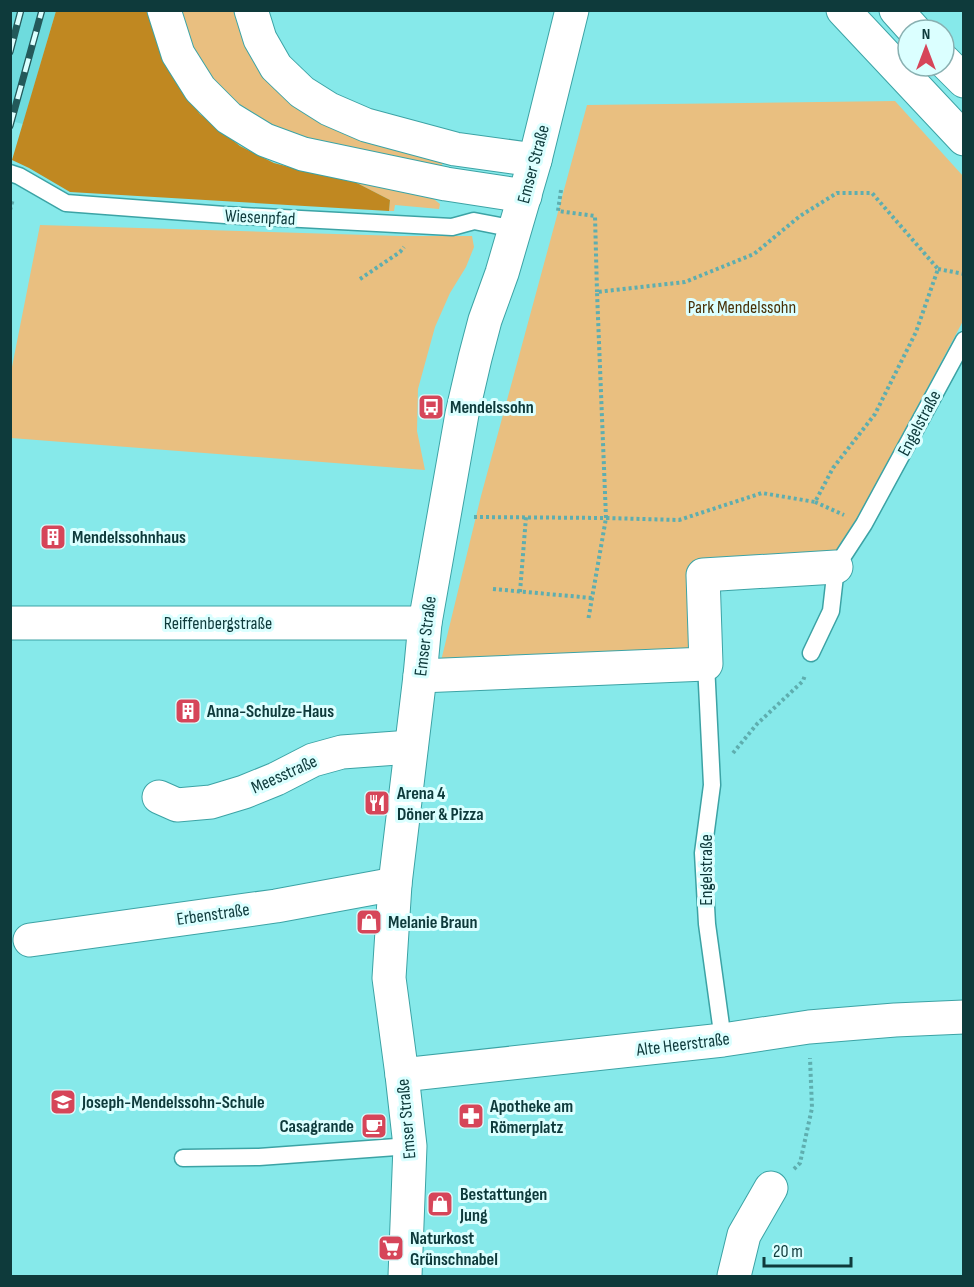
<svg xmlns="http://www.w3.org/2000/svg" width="974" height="1287" viewBox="0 0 974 1287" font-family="'Sofia Sans Condensed',sans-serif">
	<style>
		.built { fill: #6edbdd }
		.green { fill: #e9bf80 }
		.forest { fill: #c08821 }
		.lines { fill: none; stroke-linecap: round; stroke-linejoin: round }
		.service-casing { stroke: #3ca3a5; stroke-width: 19 }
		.minor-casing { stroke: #3ca3a5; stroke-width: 35 }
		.tertiary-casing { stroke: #3ca3a5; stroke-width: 35 }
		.trunk-casing { stroke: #3ca3a5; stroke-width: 35 }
		.path { stroke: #5eaeaf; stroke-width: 4; stroke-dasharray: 3 3; stroke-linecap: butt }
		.service { stroke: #fff; stroke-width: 16 }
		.minor { stroke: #fff; stroke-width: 33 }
		.tertiary { stroke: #fff; stroke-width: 33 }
		.trunk { stroke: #fff; stroke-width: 33 }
		.rail-casing { stroke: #23595a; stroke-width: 7 }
		.rail { stroke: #dbffff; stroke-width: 4.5; stroke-dasharray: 14; stroke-linecap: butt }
		.labels { text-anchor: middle; stroke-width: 6; stroke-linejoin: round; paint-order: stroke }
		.street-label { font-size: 18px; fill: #0e3a3b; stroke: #dbffff }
		.park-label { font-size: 18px; fill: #483107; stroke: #dbffff }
		.poi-label { font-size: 18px; font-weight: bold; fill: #0e3a3b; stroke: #dbffff; text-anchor: start }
	</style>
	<rect width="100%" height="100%" fill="#86e9ea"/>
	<polygon class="built" points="10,11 56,11 23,124 11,121"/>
	<g class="green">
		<polygon points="182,11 238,11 256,61 443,161 441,169 394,162 288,133 245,112 220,89 201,64 187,38"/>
		<polygon points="895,101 963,176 963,321 840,552 698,560 695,651 441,661 481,496 587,105"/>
		<polygon points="353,181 430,196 440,204 439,209 395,205 394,211 389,211 390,200"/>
		<polygon points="40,225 400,236 472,236 474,247 466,267 450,293 435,327 418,389 417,431 425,470 11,438 11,372"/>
	</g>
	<polygon class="forest" points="56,11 151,11 178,85 200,114 240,146 274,163 316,174 353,181 390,200 389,211 70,192 29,168 12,160"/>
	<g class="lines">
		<g class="service-casing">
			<g id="service">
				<polyline points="10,173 19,176 66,203 225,215 452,227 474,221 515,229"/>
				<polyline points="811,653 831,611 836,567 864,524 964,340"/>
				<polyline points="706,664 712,785 703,853 707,924 723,1040"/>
				<polyline points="183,1158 259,1157 410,1146"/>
			</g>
		</g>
		<g class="minor-casing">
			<g id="minor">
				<polyline points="10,623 425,623"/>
				<polyline points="420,676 706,664 703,575 836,567"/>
				<polyline points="159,797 177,805 211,802 244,792 276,779 313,760 342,752 411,747"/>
				<polyline points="30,940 276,906 395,884"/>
				<polyline points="402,1075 410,1146 405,1276"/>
				<polyline points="734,1276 744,1235 771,1188"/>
			</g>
		</g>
		<g class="tertiary-casing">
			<polyline id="tertiary" points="572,10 535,160 502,273 485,320 475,358 462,414 425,623 420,676 395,884 389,978 402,1075 723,1040 809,1027 895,1020 964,1017"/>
		</g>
		<g class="trunk-casing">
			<g id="trunk">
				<polyline points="164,10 178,54 200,89 229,118 265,140 303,154 446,184 525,196"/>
				<polyline points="251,10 260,39 276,67 302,92 329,109 366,125 455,149 535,160"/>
				<polyline points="843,10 964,139"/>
				<polyline points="896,10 914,30"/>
				<polyline points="944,61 964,81"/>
			</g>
		</g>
		<g class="path">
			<polyline points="561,190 558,211 595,216 597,292"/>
			<polyline points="10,210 13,199"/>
			<polyline points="938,269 964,274"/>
			<polyline points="360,279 400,252 404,247"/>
			<polyline points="815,502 844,515"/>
			<polyline points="474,517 606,518 597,292 685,282 754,254 800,216 837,193 872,193 938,269 916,332 875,414 833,468 815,502 762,493 679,520 606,518 588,621"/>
			<polyline points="493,589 592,598"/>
			<polyline points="520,592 526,517"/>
			<polyline points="733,753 757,724 803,681 805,675"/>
			<polyline points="794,1169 800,1163 812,1108 810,1058"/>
		</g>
		<use href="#service" class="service"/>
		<use href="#minor" class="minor"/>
		<use href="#tertiary" class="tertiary"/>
		<use href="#trunk" class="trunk"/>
		<g class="rail-casing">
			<g id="rail">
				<polyline points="10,52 21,10"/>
				<polyline points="10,126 42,10"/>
			</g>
		</g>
		<use href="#rail" class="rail"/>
	</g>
	<defs>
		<g id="bus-square" transform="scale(1.35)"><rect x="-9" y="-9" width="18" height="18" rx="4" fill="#d64559" stroke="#dbffff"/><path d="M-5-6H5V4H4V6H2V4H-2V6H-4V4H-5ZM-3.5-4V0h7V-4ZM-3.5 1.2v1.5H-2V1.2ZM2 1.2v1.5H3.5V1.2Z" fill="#fff"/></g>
		<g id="building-square" transform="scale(1.35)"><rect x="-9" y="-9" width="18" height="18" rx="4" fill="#d64559" stroke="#dbffff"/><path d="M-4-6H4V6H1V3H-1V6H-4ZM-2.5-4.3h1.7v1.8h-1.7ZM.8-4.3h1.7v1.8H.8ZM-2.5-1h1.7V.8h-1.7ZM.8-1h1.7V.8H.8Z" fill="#fff"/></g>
		<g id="restaurant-square" transform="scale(1.35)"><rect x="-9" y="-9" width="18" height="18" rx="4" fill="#d64559" stroke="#dbffff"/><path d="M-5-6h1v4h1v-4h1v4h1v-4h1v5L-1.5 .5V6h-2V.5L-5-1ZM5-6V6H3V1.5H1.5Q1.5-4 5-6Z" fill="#fff"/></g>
		<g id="shop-square" transform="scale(1.35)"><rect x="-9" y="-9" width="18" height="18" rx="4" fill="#d64559" stroke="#dbffff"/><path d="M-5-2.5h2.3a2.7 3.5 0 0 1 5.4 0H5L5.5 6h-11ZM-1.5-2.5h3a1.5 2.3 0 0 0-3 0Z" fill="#fff"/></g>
		<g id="school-square" transform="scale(1.35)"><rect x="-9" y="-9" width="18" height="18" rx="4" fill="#d64559" stroke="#dbffff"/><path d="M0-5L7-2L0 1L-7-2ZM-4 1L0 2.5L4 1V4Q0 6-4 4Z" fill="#fff"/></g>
		<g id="pharmacy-square" transform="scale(1.35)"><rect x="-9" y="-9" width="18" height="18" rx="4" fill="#d64559" stroke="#dbffff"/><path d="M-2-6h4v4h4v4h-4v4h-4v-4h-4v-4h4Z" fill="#fff"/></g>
		<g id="cafe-square" transform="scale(1.35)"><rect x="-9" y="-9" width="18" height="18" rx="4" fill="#d64559" stroke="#dbffff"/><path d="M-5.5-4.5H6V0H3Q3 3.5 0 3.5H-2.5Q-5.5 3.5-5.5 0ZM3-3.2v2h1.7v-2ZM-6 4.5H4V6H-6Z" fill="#fff"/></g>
		<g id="supermarket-square" transform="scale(1.35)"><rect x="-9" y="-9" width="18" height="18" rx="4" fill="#d64559" stroke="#dbffff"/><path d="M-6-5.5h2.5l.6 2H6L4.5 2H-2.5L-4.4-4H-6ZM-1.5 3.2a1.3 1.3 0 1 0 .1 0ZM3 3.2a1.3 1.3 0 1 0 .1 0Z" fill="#fff"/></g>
	</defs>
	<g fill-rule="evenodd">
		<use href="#bus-square" x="431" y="407"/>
		<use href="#building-square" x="53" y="537"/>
		<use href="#building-square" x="188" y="711"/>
		<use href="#restaurant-square" x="377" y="803"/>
		<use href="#shop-square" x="369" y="922"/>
		<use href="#school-square" x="63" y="1102"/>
		<use href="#pharmacy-square" x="471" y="1116"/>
		<use href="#cafe-square" x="374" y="1126"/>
		<use href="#shop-square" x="440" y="1204"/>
		<use href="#supermarket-square" x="391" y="1248"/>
	</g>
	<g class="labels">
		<g class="street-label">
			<text transform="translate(533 164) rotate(-75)" y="6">Emser Straße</text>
			<text transform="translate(260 217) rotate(3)" y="6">Wiesenpfad</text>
			<text transform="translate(919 423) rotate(-62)" y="6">Engelstraße</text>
			<text x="218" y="629">Reiffenbergstraße</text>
			<text transform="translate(425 636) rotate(-83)" y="6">Emser Straße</text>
			<text transform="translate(284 774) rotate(-24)" y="6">Meesstraße</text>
			<text transform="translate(706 870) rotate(-90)" y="6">Engelstraße</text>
			<text transform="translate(213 914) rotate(-8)" y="6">Erbenstraße</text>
			<text transform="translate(683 1044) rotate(-7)" y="6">Alte Heerstraße</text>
			<text transform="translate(406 1119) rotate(-95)" y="6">Emser Straße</text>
		</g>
		<g class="park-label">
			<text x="742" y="313">Park Mendelssohn</text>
		</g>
		<g class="poi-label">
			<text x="450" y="413">Mendelssohn</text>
			<text x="72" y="543">Mendelssohnhaus</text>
			<text x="207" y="717">Anna-Schulze-Haus</text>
			<text x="397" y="799">Arena 4<tspan x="397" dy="21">Döner &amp; Pizza</tspan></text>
			<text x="388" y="928">Melanie Braun</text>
			<text x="82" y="1108">Joseph-Mendelssohn-Schule</text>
			<text x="490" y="1112">Apotheke am<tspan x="490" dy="21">Römerplatz</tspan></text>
			<text x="354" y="1132" text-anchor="end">Casagrande</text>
			<text x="460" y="1200">Bestattungen<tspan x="460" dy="21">Jung</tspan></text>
			<text x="410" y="1244">Naturkost<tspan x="410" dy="21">Grünschnabel</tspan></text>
		</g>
	</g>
	<rect width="974" height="1287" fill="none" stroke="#0e3a3b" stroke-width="24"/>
	<g transform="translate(926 48)"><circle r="28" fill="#dbffff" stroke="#89b0b1" stroke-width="1.5"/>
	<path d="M0-4.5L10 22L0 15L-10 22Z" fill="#d64559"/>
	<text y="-9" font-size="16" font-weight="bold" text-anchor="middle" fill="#0e3a3b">N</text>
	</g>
	<path d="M764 1257v9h87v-9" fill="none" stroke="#0e3a3b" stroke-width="3"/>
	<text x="773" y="1257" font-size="18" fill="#0e3a3b" stroke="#dbffff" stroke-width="4.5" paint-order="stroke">20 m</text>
</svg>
